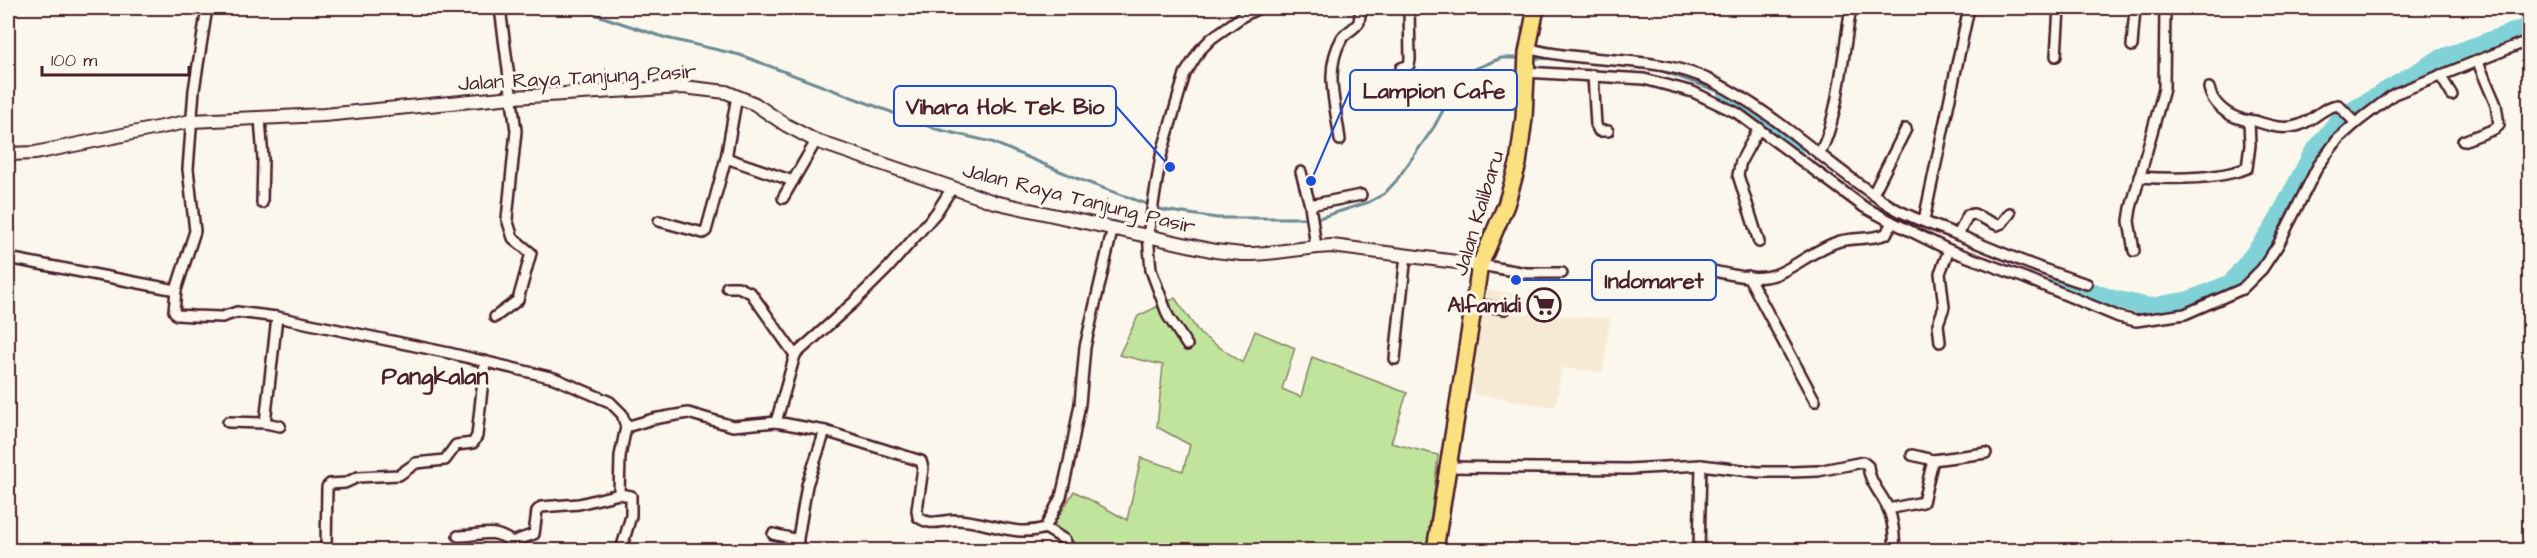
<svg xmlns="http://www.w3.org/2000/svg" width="2537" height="558" viewBox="0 0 2537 558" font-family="'Architects Daughter',sans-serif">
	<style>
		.built { fill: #f6ead4 }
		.green { fill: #c1e49d; stroke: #868264; stroke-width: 1.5 }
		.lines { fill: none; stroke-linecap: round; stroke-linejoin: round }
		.stream { stroke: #6b8a92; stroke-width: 3 }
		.river { stroke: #81d2d7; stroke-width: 18 }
		.minor-casing { stroke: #4a1f2b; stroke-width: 14 }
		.tertiary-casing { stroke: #4a1f2b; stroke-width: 16 }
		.primary-casing { stroke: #4a1f2b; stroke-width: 20 }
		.minor { stroke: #fbf7ec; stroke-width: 9 }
		.tertiary { stroke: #fbf7ec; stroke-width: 12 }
		.primary { stroke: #fbe080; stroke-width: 15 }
		.labels { text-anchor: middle; stroke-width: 6; stroke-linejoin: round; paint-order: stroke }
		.street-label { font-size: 21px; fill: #4a1f2b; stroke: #fbf7ec }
		.poi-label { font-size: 21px; font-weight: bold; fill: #4a1f2b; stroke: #fbf7ec; text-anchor: end }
		.quarter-label { font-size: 24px; font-weight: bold; fill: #4a1f2b; stroke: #fbf7ec }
		.leader { fill: none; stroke: #1d4ed8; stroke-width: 2 }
		.callout-dot { fill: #1d4ed8; stroke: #fbf7ec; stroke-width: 2 }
		.callout { fill: #fbf7ec; stroke: #1d4ed8; stroke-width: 2 }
		.callout-label { font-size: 22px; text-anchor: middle; font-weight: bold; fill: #4a1f2b }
	</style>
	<rect width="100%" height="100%" fill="#fbf7ec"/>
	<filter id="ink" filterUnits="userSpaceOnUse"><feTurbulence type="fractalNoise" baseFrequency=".0167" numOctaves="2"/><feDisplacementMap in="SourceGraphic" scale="12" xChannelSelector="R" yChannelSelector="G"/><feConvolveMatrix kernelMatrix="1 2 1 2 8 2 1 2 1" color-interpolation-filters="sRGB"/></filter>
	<g filter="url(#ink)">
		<polygon class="built" points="1483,289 1516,294 1514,314 1610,318 1603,372 1562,368 1555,407 1474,394 1468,371"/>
		<polygon class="green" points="1175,298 1200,334 1243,363 1255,331 1295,348 1282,389 1301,397 1312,357 1407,393 1391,443 1438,455 1428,550 1082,550 1054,524 1074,491 1127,520 1141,458 1183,471 1190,445 1157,427 1163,365 1119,355 1138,316"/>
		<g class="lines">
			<g class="stream">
				<polyline points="585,8 597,15 666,38 740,55 936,129 992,142 1081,180 1163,210 1217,218 1319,218 1369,202 1384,194 1396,181 1434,127 1447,103 1475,69 1501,58 1522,58"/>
				<polyline points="1532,58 1561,59"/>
				<polyline points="1654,68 1726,94"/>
			</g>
			<g class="river">
				<polyline points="1726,94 1800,144"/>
				<polyline points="2057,278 2109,298 2150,307 2189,300 2231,283 2272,230 2312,154 2340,118 2439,59 2530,26"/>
			</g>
			<g class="minor-casing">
				<g id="minor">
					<polyline points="207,8 194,90 188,169 195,231 176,290 174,311 177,315 193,316 222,317 237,312 277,317 449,353 554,378 610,402 622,414 626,427 620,456 619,494 579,504 541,507 537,511 534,534 512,542 505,550"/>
					<polyline points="2132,46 2135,8"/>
					<path d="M1527 48C1589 65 1656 53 1714 82 1778 114 1829 167 1889 205 1909 218 1934 225 1956 234 1999 252 2042 270 2087 284"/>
					<polyline points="2056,56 2059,8"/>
					<polyline points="1525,72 1644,79 1693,92 1737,113 1864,207 1892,222 1949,250 2025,278 2119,317 2136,321 2185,314 2242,289 2262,269 2278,245 2318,166 2338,139 2356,123 2394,94 2530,40"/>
					<polyline points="1593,75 1596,125 1599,131 1608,131"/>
					<polyline points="2440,75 2452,95"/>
					<path d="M2209 88C2212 103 2226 115 2241 119 2245 121 2250 120 2255 121 2268 125 2282 130 2296 126 2312 123 2321 107 2338 105L2356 123"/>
					<polyline points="1397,100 1401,68 1409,65 1410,60 1409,8"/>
					<polyline points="260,118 263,159 262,203"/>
					<polyline points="1759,128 1741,161 1738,175 1759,242"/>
					<path d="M1340 140C1336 105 1323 71 1342 38 1346 32 1355 29 1359 22L1361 8"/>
					<polyline points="2463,141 2495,129 2499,125 2496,105 2477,60"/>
					<path d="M1819 154C1838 123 1844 46 1851 8"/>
					<polyline points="726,158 793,181"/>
					<polyline points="1301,172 1310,205 1316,247"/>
					<path d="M2139 177C2170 179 2217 180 2247 168L2250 145 2249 120"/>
					<polyline points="1873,194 1906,129"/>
					<polyline points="783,198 816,141"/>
					<polyline points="1310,205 1361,195"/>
					<polyline points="1924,220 1969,8"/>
					<polyline points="659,221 703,233 706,231 726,158 737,96"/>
					<polyline points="1958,235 1968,215 1974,214 1997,225 2002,223 2010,213"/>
					<polyline points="2134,251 2129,221 2131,208 2164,89 2165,8"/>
					<polyline points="8,258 176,290"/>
					<polyline points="1480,265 1526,273 1562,273"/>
					<path d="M1698 268C1722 272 1754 283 1777 274 1799 265 1816 248 1840 241 1855 237 1872 240 1886 234L1892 222"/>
					<polyline points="1748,276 1815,401"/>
					<polyline points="727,287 738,287 751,293 795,355"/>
					<polyline points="1474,304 1505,309"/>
					<polyline points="495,317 518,300 531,253 513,238 507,219 516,131 500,8"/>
					<polyline points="1940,342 1938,324 1944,307 1940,273 1949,250"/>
					<polyline points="1187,345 1168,316 1151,270 1148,235 1161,156 1185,74 1200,50 1212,38 1243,16 1259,8"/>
					<polyline points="1395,359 1406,255"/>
					<polyline points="228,422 265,423 277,317"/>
					<polyline points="776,422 795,355 854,302 888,268 936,213 952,188"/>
					<polyline points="265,423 280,426"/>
					<path d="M626 427 653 419 688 413 733 426 776 422 825 431 921 461 923 468 917 510 918 517C931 527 941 520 955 520 986 520 1014 538 1045 528"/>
					<polyline points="1912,455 1933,460 1986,453"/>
					<path d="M1448 467 1628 469 1701 465 1758 472H1791L1818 471 1863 462 1868 466C1869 482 1881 493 1888 508 1894 522 1894 536 1895 550"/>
					<polyline points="619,494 631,496 631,516 621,550"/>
					<polyline points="1888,509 1923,502 1933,460"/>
					<polyline points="773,534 798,540"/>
					<path d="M458 536C481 536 491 527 512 542"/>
					<polyline points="326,550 327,487 330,484 345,483 358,477 399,475 416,463 445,460 456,445 473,443 477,436 485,361"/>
					<polyline points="796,550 807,485 825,431"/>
					<polyline points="1069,550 1065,540 1045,528 1061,497 1069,462 1080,404 1085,347 1113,227"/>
					<polyline points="1699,550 1701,465"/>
				</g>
			</g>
			<g class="tertiary-casing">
				<path id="tertiary" d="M8 154 35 153 191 121 324 115 513 97 683 87 726 92 755 104 786 125 816 141 994 202 1215 251 1242 254C1273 255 1301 247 1332 246L1480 265"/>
			</g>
			<g class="primary-casing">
				<polyline id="primary" points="1435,550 1480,265 1506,205 1518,164 1524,118 1527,53 1536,8"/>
			</g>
			<use href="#minor" class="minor"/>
			<use href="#tertiary" class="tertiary"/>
			<use href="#primary" class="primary"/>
		</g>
	</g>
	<defs>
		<g id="supermarket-ring" transform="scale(1.725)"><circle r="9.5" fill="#fbf7ec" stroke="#4a1f2b" stroke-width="1.5"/><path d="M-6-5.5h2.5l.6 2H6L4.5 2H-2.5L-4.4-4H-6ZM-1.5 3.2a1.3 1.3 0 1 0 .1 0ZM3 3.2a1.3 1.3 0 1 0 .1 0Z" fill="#4a1f2b"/></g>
	</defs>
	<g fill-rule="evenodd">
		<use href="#supermarket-ring" x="1544" y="305"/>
	</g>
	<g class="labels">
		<g class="street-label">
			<text transform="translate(577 77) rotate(-3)" y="7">Jalan Raya Tanjung Pasir</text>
			<text transform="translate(1079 198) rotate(14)" y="7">Jalan Raya Tanjung Pasir</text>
			<text transform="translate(1478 213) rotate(-73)" y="7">Jalan Kalibaru</text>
		</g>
		<g class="poi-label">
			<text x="1521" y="312">Alfamidi</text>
		</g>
		<g class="quarter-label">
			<text x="435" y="384">Pangkalan</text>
		</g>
	</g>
	<path class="leader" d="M1311 181L1350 90M1170 167L1116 106M1516 280L1592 280"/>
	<g class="callout-dot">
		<circle cx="1311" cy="181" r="6"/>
		<circle cx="1170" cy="167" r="6"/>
		<circle cx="1516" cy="280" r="6"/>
	</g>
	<g class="callout">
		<rect x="1350" y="70" width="167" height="40" rx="6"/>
		<rect x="894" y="86" width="222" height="40" rx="6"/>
		<rect x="1592" y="260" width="124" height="40" rx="6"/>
	</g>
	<g class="callout-label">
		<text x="1434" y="98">Lampion Cafe</text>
		<text x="1005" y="114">Vihara Hok Tek Bio</text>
		<text x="1654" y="288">Indomaret</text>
	</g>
	<rect width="2537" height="558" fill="none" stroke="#fbf7ec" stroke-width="30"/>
	<rect x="15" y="15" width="2507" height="528" fill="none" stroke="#4a1f2b" stroke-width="2" filter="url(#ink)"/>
	<path d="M42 66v9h147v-9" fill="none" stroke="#4a1f2b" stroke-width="3"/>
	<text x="51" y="66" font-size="18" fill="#4a1f2b" stroke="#fbf7ec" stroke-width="4.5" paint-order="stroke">100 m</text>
</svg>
